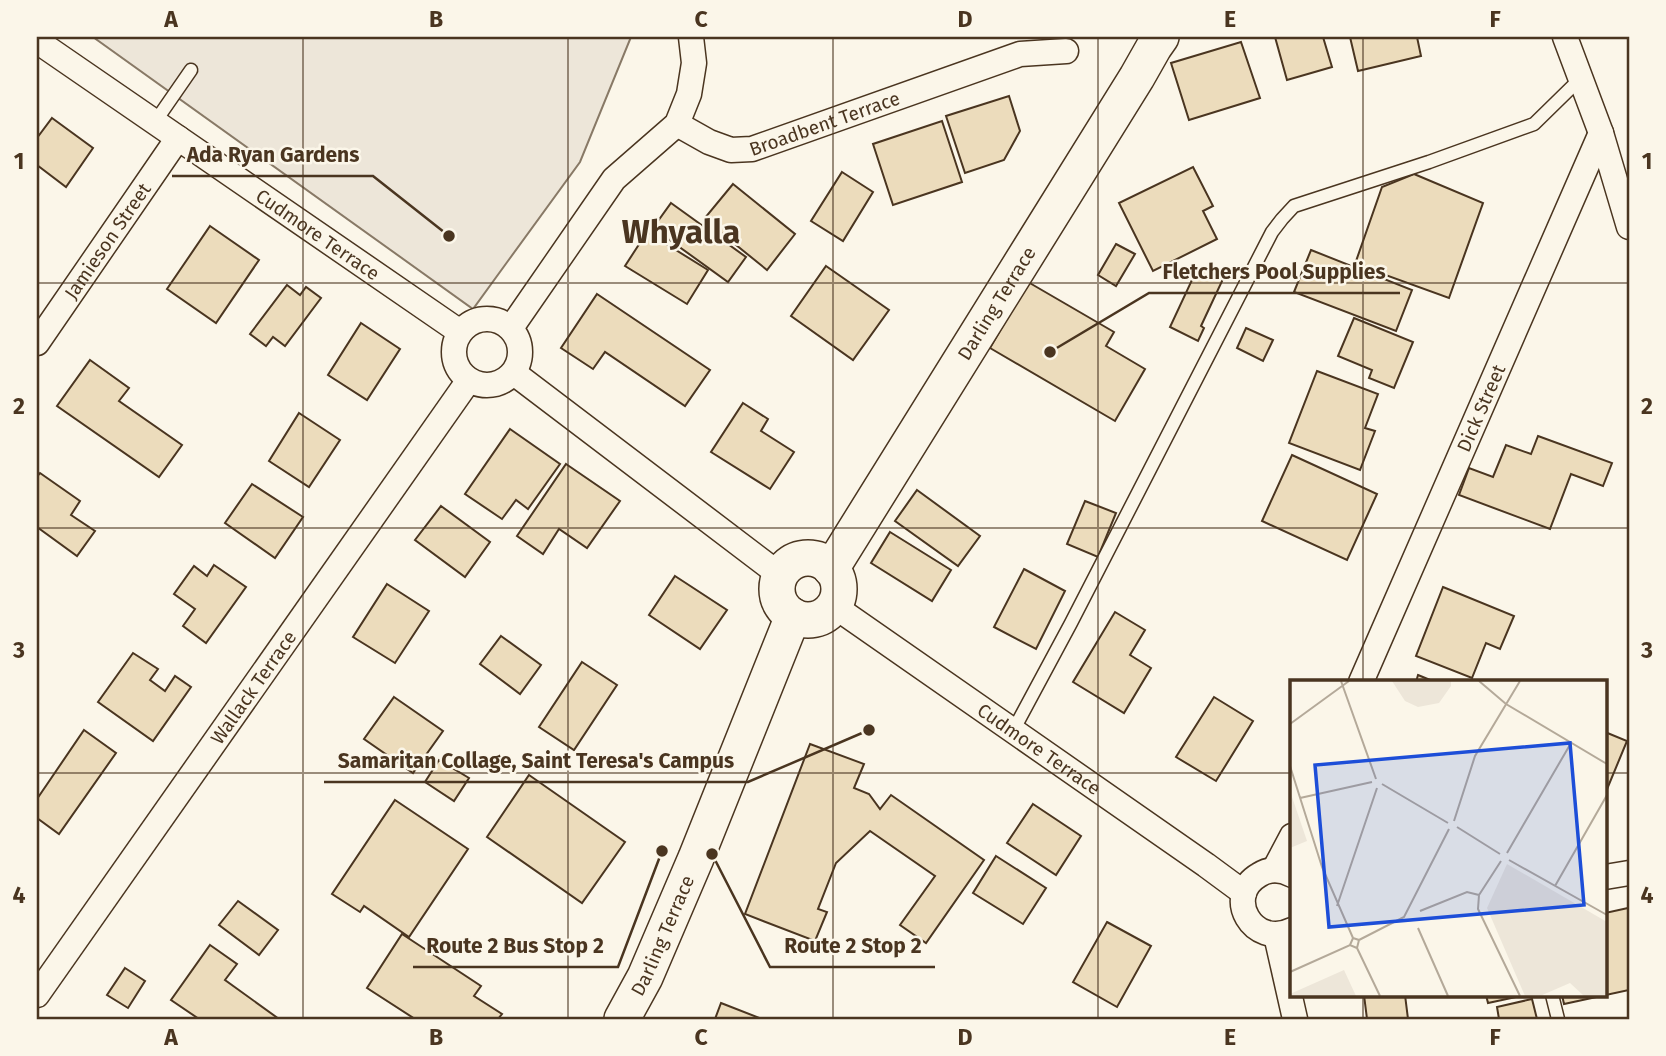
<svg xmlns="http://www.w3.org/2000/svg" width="1666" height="1056" viewBox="0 0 1666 1056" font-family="'Fira Sans',sans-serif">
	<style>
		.green { fill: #ede6d9; stroke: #887966; stroke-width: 2 }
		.building { fill: #ecdcbc; stroke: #4a3520; stroke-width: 2 }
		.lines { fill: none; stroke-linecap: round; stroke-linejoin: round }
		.lane-casing { stroke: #4a3520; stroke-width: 15 }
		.street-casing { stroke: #4a3520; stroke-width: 27 }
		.secondary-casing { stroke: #4a3520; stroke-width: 38 }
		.lane { stroke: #fbf6e9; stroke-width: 12 }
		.street { stroke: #fbf6e9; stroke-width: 24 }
		.secondary { stroke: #fbf6e9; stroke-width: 35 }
		.grid { fill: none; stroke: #4a3520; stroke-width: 2; stroke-opacity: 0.55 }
		.labels { text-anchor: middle; stroke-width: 5; stroke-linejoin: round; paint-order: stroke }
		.street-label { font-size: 19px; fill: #4a3520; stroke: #fbf6e9 }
		.town-label { font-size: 33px; font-weight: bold; fill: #4a3520; stroke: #fbf6e9 }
		.inset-road { fill: none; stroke: #b4a999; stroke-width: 2 }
		.view { fill: #1d4ed8; fill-opacity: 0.15; stroke: #1d4ed8; stroke-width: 3.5 }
		.inset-edge { fill: none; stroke: #4a3520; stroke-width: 3.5 }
		.leader { fill: none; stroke: #4a3520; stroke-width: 2.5 }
		.callout-dot { fill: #4a3520; stroke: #fbf6e9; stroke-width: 2.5 }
		.callout-label { font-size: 21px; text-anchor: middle; font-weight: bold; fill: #4a3520; stroke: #fbf6e9; stroke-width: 5; stroke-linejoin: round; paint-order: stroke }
		.neatline { fill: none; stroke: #4a3520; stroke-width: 2.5 }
		.grid-label { font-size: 23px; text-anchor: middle; font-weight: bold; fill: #4a3520 }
	</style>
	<rect width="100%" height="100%" fill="#fbf6e9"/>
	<polygon class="green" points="93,37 631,37 580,162 473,309"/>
	<g class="building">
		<polygon points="1275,37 1323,37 1332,67 1287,80"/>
		<polygon points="1350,37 1417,37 1421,56 1358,71"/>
		<polygon points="1241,42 1260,98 1189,120 1171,63"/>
		<polygon points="1009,96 1020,131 1004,160 965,173 946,116"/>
		<polygon points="52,118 93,148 66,187 37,165 37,138"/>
		<polygon points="942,121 962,182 893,205 873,144"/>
		<polygon points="1193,167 1213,206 1203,211 1217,239 1153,271 1119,203"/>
		<polygon points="842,172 873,192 843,241 811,221"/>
		<polygon points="1414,174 1483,203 1449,298 1355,264 1382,187"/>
		<polygon points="733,184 795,234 767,270 704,219"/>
		<polygon points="671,203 746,257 728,282 653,228"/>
		<polygon points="210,226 259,260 216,323 167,289"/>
		<polygon points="647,232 708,270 687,304 625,266"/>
		<polygon points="1116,244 1135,254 1116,286 1098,275"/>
		<polygon points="1311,250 1412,290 1396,331 1294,292"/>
		<polygon points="826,266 889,310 853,360 791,316"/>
		<polygon points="1198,267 1223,279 1201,326 1204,328 1198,341 1170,327"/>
		<polygon points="1028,282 1114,332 1106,346 1145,369 1115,421 990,348"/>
		<polygon points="287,285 300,295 306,287 321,298 285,346 273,337 266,346 250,334"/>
		<polygon points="597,294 710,370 685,406 605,352 593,369 561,348"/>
		<polygon points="1354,318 1413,342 1394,388 1369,378 1372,370 1338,356"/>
		<polygon points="361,323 400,349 367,400 328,375"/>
		<polygon points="1246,328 1273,340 1263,361 1237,348"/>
		<polygon points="90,360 129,388 119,401 182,445 159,477 57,406"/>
		<polygon points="1317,371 1378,394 1365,428 1375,431 1360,470 1289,443"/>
		<polygon points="743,403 768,419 761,431 794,452 770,489 711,452"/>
		<polygon points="299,413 340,440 309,487 269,461"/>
		<polygon points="510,429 560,464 528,509 516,500 502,519 465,494"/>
		<polygon points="1538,436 1612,463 1603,486 1571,474 1550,529 1459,495 1469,468 1493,477 1506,445 1531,454"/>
		<polygon points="1292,455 1377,494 1347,560 1262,521"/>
		<polygon points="566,464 620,501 587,548 559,529 543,554 517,536"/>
		<polygon points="40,473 80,501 71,515 95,531 77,556 37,527 37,477"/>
		<polygon points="252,484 303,517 275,558 225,523"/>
		<polygon points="917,490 980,536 958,566 895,521"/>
		<polygon points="1085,501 1116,513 1098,557 1067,544"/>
		<polygon points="441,506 490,542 465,577 415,540"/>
		<polygon points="890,532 951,570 932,601 871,563"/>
		<polygon points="214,565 246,587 206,643 183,626 195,609 174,594 194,566 207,576"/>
		<polygon points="1024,569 1065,591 1036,649 994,627"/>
		<polygon points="675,576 727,610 700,649 649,615"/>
		<polygon points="387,584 429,611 395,663 353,637"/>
		<polygon points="1443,587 1514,616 1500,649 1486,643 1472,678 1416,656"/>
		<polygon points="1115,612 1145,630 1130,655 1151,668 1124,713 1073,682"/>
		<polygon points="501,636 541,665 520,694 480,664"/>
		<polygon points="133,653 158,669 150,680 165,691 175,676 191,687 153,741 98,702"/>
		<polygon points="582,662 617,685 574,750 539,727"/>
		<polygon points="1418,675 1435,682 1416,682"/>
		<polygon points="394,697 443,731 413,773 364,739"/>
		<polygon points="1214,697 1253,721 1216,781 1176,757"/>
		<polygon points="84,730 116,753 59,834 37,818 37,799"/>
		<polygon points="1605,732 1627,741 1605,794"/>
		<polygon points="810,744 864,764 854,788 869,794 880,809 891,795 984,860 926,943 900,925 935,876 870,831 836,863 818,909 827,912 815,941 745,914"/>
		<polygon points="439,760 469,778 454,801 425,782"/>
		<polygon points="529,775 625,842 582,903 487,837"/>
		<polygon points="395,800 468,849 409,937 364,906 360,912 332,894"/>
		<polygon points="1033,804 1081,836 1056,875 1007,843"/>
		<polygon points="996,856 1046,888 1023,924 973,893"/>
		<polygon points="238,901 278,930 259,955 219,925"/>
		<polygon points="1628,908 1629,916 1629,990 1564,1004 1562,995 1605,995 1605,913"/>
		<polygon points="1107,922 1151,946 1117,1007 1073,982"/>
		<polygon points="402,934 481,986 474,996 502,1014 498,1019 415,1019 367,988"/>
		<polygon points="210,945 237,964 225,980 279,1019 199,1019 171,1000"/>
		<polygon points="125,968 145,981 128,1008 107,995"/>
		<polygon points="1364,995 1405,995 1408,1019 1367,1019"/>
		<polygon points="1486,995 1520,995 1521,996 1488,1003"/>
		<polygon points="1532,999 1537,1019 1499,1019 1497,1007"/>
		<polygon points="721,1003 762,1019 715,1019"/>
	</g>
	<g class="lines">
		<g class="lane-casing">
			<g id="lane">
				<polyline points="155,122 191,70"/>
				<polyline points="1013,731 1071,623 1272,232 1282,219 1294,206 1429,162 1534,124 1581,78"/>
				<polyline points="1552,995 1558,1019"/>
			</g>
		</g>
		<g class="street-casing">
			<g id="street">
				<polyline points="1565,37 1601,133 1629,227"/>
				<path id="s1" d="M37 41 460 332"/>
				<path id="s2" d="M677 124 709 142 731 150 752 149 1020 54 1066 51"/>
				<circle cx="487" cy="352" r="33"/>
				<polyline points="511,328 614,179 677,124 689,94 694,63 691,37"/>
				<path id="s3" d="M37 343 178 138"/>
				<polyline points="514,373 780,575"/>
				<path id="s4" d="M834 606 1206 865 1244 893"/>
				<path id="s5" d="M1361 682 1601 133"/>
				<polyline points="1274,870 1292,836"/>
				<path d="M1292 875C1281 869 1270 868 1259 875 1223 896 1253 949 1292 930"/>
				<polyline points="1605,877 1629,873"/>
				<polyline points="1276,935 1295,1019"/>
				<path id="s6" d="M37 995 469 380"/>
			</g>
		</g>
		<g class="secondary-casing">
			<g id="secondary">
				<circle cx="808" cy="589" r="31"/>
				<path id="s7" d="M831 569 1137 77 1154 47 1161 37"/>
				<path id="s8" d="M622 1019 645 977 696 858 793 616"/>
			</g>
		</g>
		<use href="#lane" class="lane"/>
		<use href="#street" class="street"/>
		<use href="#secondary" class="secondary"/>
	</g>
	<path class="grid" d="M303 37V1019M568 37V1019M833 37V1019M1098 37V1019M1363 37V682M37 283H1629M37 528H1629M37 773H1292M1605 773H1629M1363 995V1019"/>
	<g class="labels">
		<g class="street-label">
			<text dy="7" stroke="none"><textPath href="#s2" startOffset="158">Broadbent Terrace</textPath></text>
			<text dy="7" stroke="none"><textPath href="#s1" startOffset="341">Cudmore Terrace</textPath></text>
			<text dy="7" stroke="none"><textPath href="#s3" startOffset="124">Jamieson Street</textPath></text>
			<text dy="7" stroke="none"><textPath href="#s7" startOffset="313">Darling Terrace</textPath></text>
			<text dy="7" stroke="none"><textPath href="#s5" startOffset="299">Dick Street</textPath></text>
			<text dy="7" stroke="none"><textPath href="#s6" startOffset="376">Wallack Terrace</textPath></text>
			<text dy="7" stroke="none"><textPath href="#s4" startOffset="250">Cudmore Terrace</textPath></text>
			<text dy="7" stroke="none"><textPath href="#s8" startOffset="93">Darling Terrace</textPath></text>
		</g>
		<g class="town-label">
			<text x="681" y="243">Whyalla</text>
		</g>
	</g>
	<g transform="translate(1290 680)">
		<rect width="317" height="317" fill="#fbf6e9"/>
		<path d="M0 111 17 161 0 168Z" fill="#ede6d9"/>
		<path d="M102 1H161V6L149 23 128 27 115 21ZM217 184 317 242V316H294L280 303 250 316H235L197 228ZM54 290 66 316H0V314Z" fill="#ede6d9"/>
		<path class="inset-road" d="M51 1 86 99M189 1 216 24 317 84M0 44 59 1M0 86 32 187 63 258M92 104 158 143M10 118 82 102M164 141 185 76 230 1M167 147 210 174M217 173 281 63M219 180 317 235M265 206 317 115M189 215 188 229 230 316M189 215 211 181M47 226 87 108M130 231 177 212 189 215M128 248 158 316M69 260 114 237 159 149M67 268 90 316M0 292 60 265 67 268 69 260 63 258 60 265"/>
		<path class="view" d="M280 63 294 225 39 247 25 85Z"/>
		<rect width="317" height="317" class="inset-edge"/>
	</g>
	<path class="leader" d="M449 236L373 176H172M1050 352L1149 293H1400M869 730L748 782H324M662 851L618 967H413M712 854L770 967H935"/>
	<g class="callout-dot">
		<circle cx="449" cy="236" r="7"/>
		<circle cx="1050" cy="352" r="7"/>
		<circle cx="869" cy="730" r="7"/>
		<circle cx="662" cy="851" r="7"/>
		<circle cx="712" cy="854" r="7"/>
	</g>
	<g class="callout-label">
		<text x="273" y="162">Ada Ryan Gardens</text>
		<text x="1274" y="279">Fletchers Pool Supplies</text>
		<text x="536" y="768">Samaritan Collage, Saint Teresa's Campus</text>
		<text x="515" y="953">Route 2 Bus Stop 2</text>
		<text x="853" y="953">Route 2 Stop 2</text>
	</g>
	<rect width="1666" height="1056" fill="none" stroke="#fbf6e9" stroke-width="77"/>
	<rect x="38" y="38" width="1590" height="980" class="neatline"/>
	<g class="grid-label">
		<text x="171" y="27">A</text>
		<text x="436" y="27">B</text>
		<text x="701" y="27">C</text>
		<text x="965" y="27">D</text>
		<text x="1230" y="27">E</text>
		<text x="1495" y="27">F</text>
		<text x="19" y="169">1</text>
		<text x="1647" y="169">1</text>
		<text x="19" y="414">2</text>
		<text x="1647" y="414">2</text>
		<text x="19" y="658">3</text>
		<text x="1647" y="658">3</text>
		<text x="19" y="903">4</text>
		<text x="1647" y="903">4</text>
		<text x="171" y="1045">A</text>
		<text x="436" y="1045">B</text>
		<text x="701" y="1045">C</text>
		<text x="965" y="1045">D</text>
		<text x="1230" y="1045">E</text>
		<text x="1495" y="1045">F</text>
	</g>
</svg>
